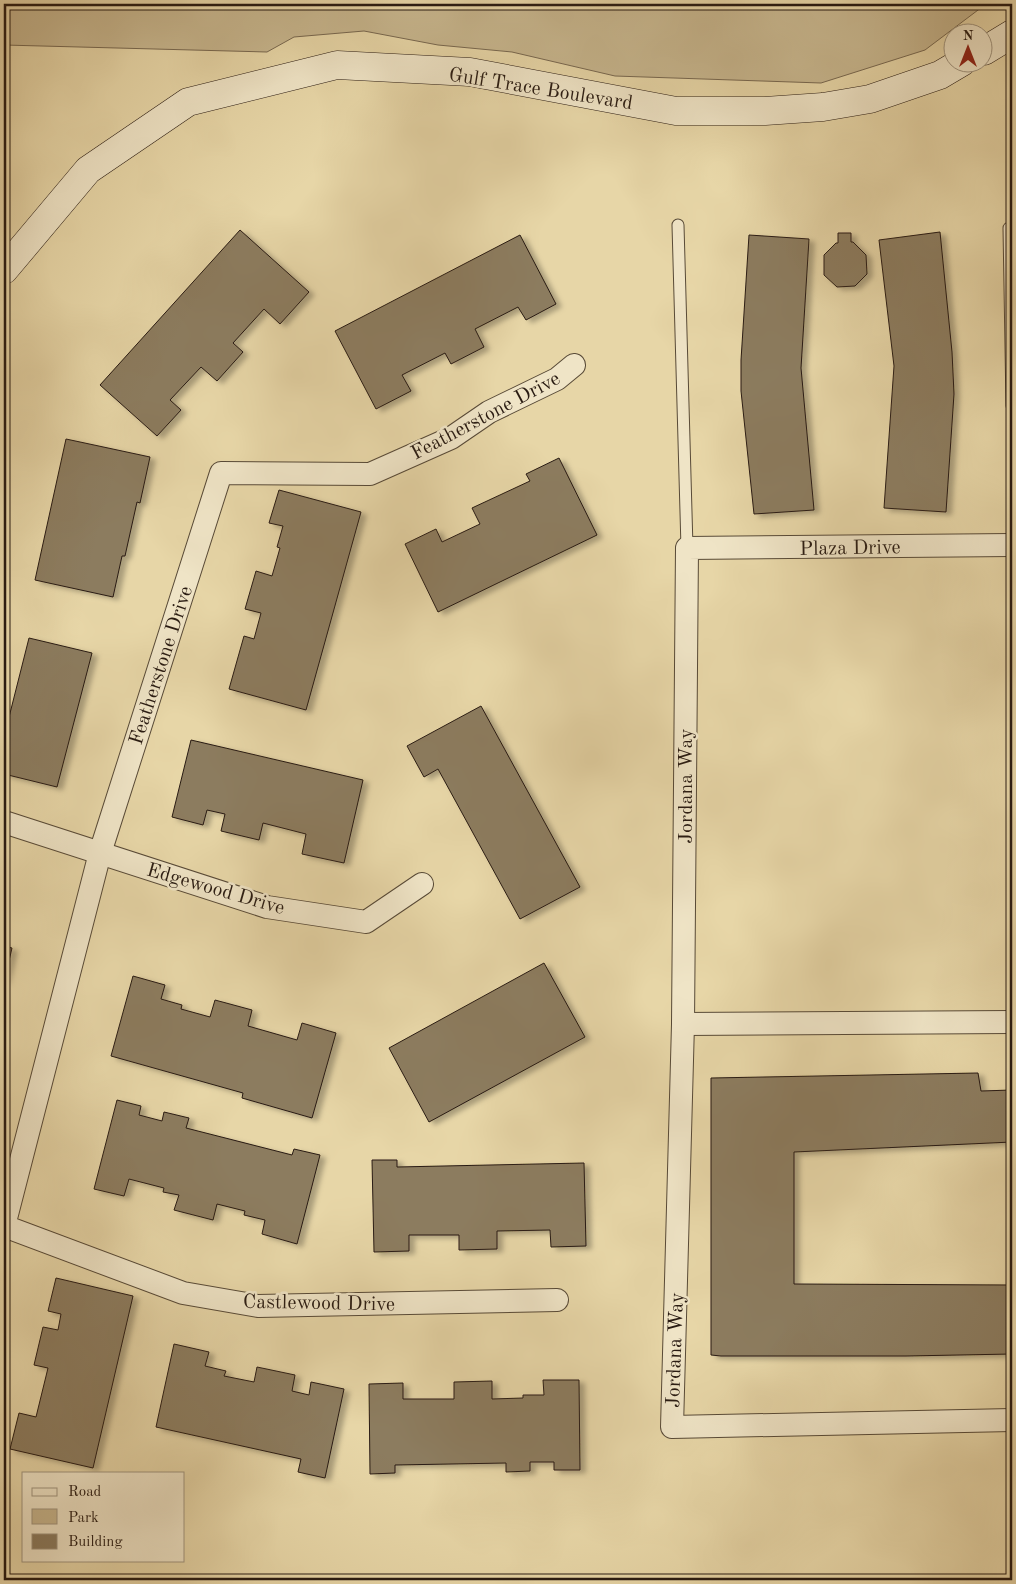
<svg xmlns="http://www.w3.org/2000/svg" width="1016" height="1584" viewBox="0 0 1016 1584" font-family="'Old Standard TT',serif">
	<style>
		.green { fill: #c7b68e; stroke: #786850 }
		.building { fill: #8c7c5f; stroke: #291b12; filter: url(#shadow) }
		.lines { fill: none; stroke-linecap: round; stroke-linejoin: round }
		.lane-casing { stroke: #584a37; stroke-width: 13 }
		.street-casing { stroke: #584a37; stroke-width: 24 }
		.secondary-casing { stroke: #291b12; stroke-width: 29 }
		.lane { stroke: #efe4c6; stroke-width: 11 }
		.street { stroke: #efe4c6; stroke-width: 22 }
		.secondary { stroke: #efe4c6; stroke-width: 28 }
		.labels { text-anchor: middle; stroke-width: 5; stroke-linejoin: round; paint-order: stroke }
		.street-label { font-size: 20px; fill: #291b12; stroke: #efe4c6 }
	</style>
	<defs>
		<filter id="shadow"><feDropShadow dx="5.5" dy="3" stdDeviation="2.5" flood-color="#0004"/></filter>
	</defs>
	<rect width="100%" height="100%" fill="#e7d6a7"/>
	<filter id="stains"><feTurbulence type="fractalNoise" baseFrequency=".004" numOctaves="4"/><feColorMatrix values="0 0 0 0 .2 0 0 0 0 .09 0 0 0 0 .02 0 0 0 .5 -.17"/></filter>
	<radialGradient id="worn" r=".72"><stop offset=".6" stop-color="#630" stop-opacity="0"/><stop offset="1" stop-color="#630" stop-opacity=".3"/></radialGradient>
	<polygon class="green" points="4,4 986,4 925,50 821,83 615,76 512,52 438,45 364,31 294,37 267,52 4,45"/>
	<g class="building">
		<polygon points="240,230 309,292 280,324 264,309 233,343 243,352 217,381 201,367 170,400 181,410 157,436 100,385"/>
		<polygon points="940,232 952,352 954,394 946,512 884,508 894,366 879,240"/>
		<polygon points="838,233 851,233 851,242 853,242 866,255 867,274 855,286 837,287 824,275 824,255 836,243 838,243"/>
		<polygon points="520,235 556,304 526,320 518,307 475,329 484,347 451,364 445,353 402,375 411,391 376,409 335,331"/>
		<polygon points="749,235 809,239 801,368 814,510 754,514 741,391 741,360"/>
		<polygon points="66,439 150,457 140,503 137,502 125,556 122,556 113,597 35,580"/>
		<polygon points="559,458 597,535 438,612 405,544 436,529 442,542 480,524 472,508 530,481 526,474"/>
		<polygon points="279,490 361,512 306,710 229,689 244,636 254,639 261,613 245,609 256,571 272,576 280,548 277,547 283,526 269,523"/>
		<polygon points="29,638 92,653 57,787 4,774 4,737"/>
		<polygon points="481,706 580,887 520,919 438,769 424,777 407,746"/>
		<polygon points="191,740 363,780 344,863 302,854 306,834 263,823 259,840 221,831 225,814 207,810 203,825 172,817"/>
		<polygon points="4,946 12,948 4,982"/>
		<polygon points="544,963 585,1037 429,1122 389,1048"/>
		<polygon points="133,976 165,985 161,999 182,1005 181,1009 210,1017 215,1000 252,1010 248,1026 297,1040 302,1023 336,1033 312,1118 242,1098 243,1093 111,1056"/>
		<polygon points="978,1073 981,1091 1012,1090 1012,1142 794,1152 794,1284 1012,1285 1012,1354 906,1356 721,1356 711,1355 711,1078"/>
		<polygon points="117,1100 141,1106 139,1115 162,1121 164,1112 189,1118 186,1128 292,1155 294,1149 320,1155 297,1244 262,1234 265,1220 244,1215 245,1211 217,1204 213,1220 174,1210 179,1195 163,1192 164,1188 129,1179 124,1196 94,1189"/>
		<polygon points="372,1160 397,1160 397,1167 584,1163 586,1246 551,1247 550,1230 497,1231 497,1249 459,1250 459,1235 409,1235 409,1251 374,1252"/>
		<polygon points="56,1278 133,1296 93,1468 10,1449 19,1413 36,1417 48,1368 34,1365 43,1327 58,1330 61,1314 48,1311"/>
		<polygon points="174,1344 209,1352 205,1366 226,1371 224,1376 254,1382 257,1367 295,1375 292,1391 309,1395 311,1382 344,1389 325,1478 298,1472 301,1459 156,1427"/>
		<polygon points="543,1380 579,1380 580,1470 554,1470 554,1462 530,1462 530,1471 506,1472 506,1463 395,1465 395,1473 370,1474 369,1384 403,1383 403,1399 454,1399 454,1382 492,1381 492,1399 523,1398 523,1395 544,1395"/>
	</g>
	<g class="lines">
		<g class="lane-casing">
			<g id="lane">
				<polyline points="678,225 687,548"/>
				<polyline points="1012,228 1009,228 1012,406"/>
			</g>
		</g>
		<g class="street-casing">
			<g id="street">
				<polyline points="1012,545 687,548 683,1024 672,1427 1012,1420"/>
				<polyline points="4,822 267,907 366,922 422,884"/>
				<polyline points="683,1024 1012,1022"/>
				<polyline points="557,1300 258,1306 183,1293 4,1226 100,853 221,473 370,474 451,438 489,412 557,379 574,365"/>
			</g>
		</g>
		<g class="secondary-casing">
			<g id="secondary">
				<polyline points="984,51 1012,34"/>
				<polyline points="4,270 88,170 188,102 337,65 470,72 676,111 765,111 823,107 870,99 940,75 962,62"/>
			</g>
		</g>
		<use href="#lane" class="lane"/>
		<use href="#street" class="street"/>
		<use href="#secondary" class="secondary"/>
	</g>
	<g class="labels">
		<g class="street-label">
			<text transform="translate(541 88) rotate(9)" y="7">Gulf Trace Boulevard</text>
			<text transform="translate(485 415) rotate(-28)" y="7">Featherstone Drive</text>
			<text transform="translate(850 547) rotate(-1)" y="7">Plaza Drive</text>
			<text transform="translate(160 665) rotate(-72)" y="7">Featherstone Drive</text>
			<text transform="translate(685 786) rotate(-90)" y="7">Jordana Way</text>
			<text transform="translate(216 888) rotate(16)" y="7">Edgewood Drive</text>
			<text transform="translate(319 1302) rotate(1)" y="7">Castlewood Drive</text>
			<text transform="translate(674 1350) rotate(-88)" y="7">Jordana Way</text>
		</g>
	</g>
	<rect width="1016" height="1584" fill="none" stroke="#e7d6a7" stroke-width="20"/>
	<rect x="5" y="5" width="1006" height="1574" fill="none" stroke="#291b12" stroke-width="2.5"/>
	<rect x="10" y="10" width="996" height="1564" fill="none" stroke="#291b12"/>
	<rect x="22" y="1472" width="162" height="90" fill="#efe4c6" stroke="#a0947e"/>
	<rect x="32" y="1488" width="25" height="8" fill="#efe4c6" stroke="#a0947e"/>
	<text x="68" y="1496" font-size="15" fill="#291b12">Road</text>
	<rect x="32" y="1509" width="25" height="15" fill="#c7b68e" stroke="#a0947e"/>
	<text x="68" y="1522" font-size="15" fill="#291b12">Park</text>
	<rect x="32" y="1534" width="25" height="15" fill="#8c7c5f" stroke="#a0947e"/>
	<text x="68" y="1546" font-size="15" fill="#291b12">Building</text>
	<g transform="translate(968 48)"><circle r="24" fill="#efe4c6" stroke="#a0947e"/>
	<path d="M0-4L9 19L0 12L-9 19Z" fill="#8f2418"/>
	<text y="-8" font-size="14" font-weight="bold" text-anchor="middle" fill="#291b12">N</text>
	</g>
	<rect width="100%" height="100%" filter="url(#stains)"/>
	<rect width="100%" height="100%" fill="url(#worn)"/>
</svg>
